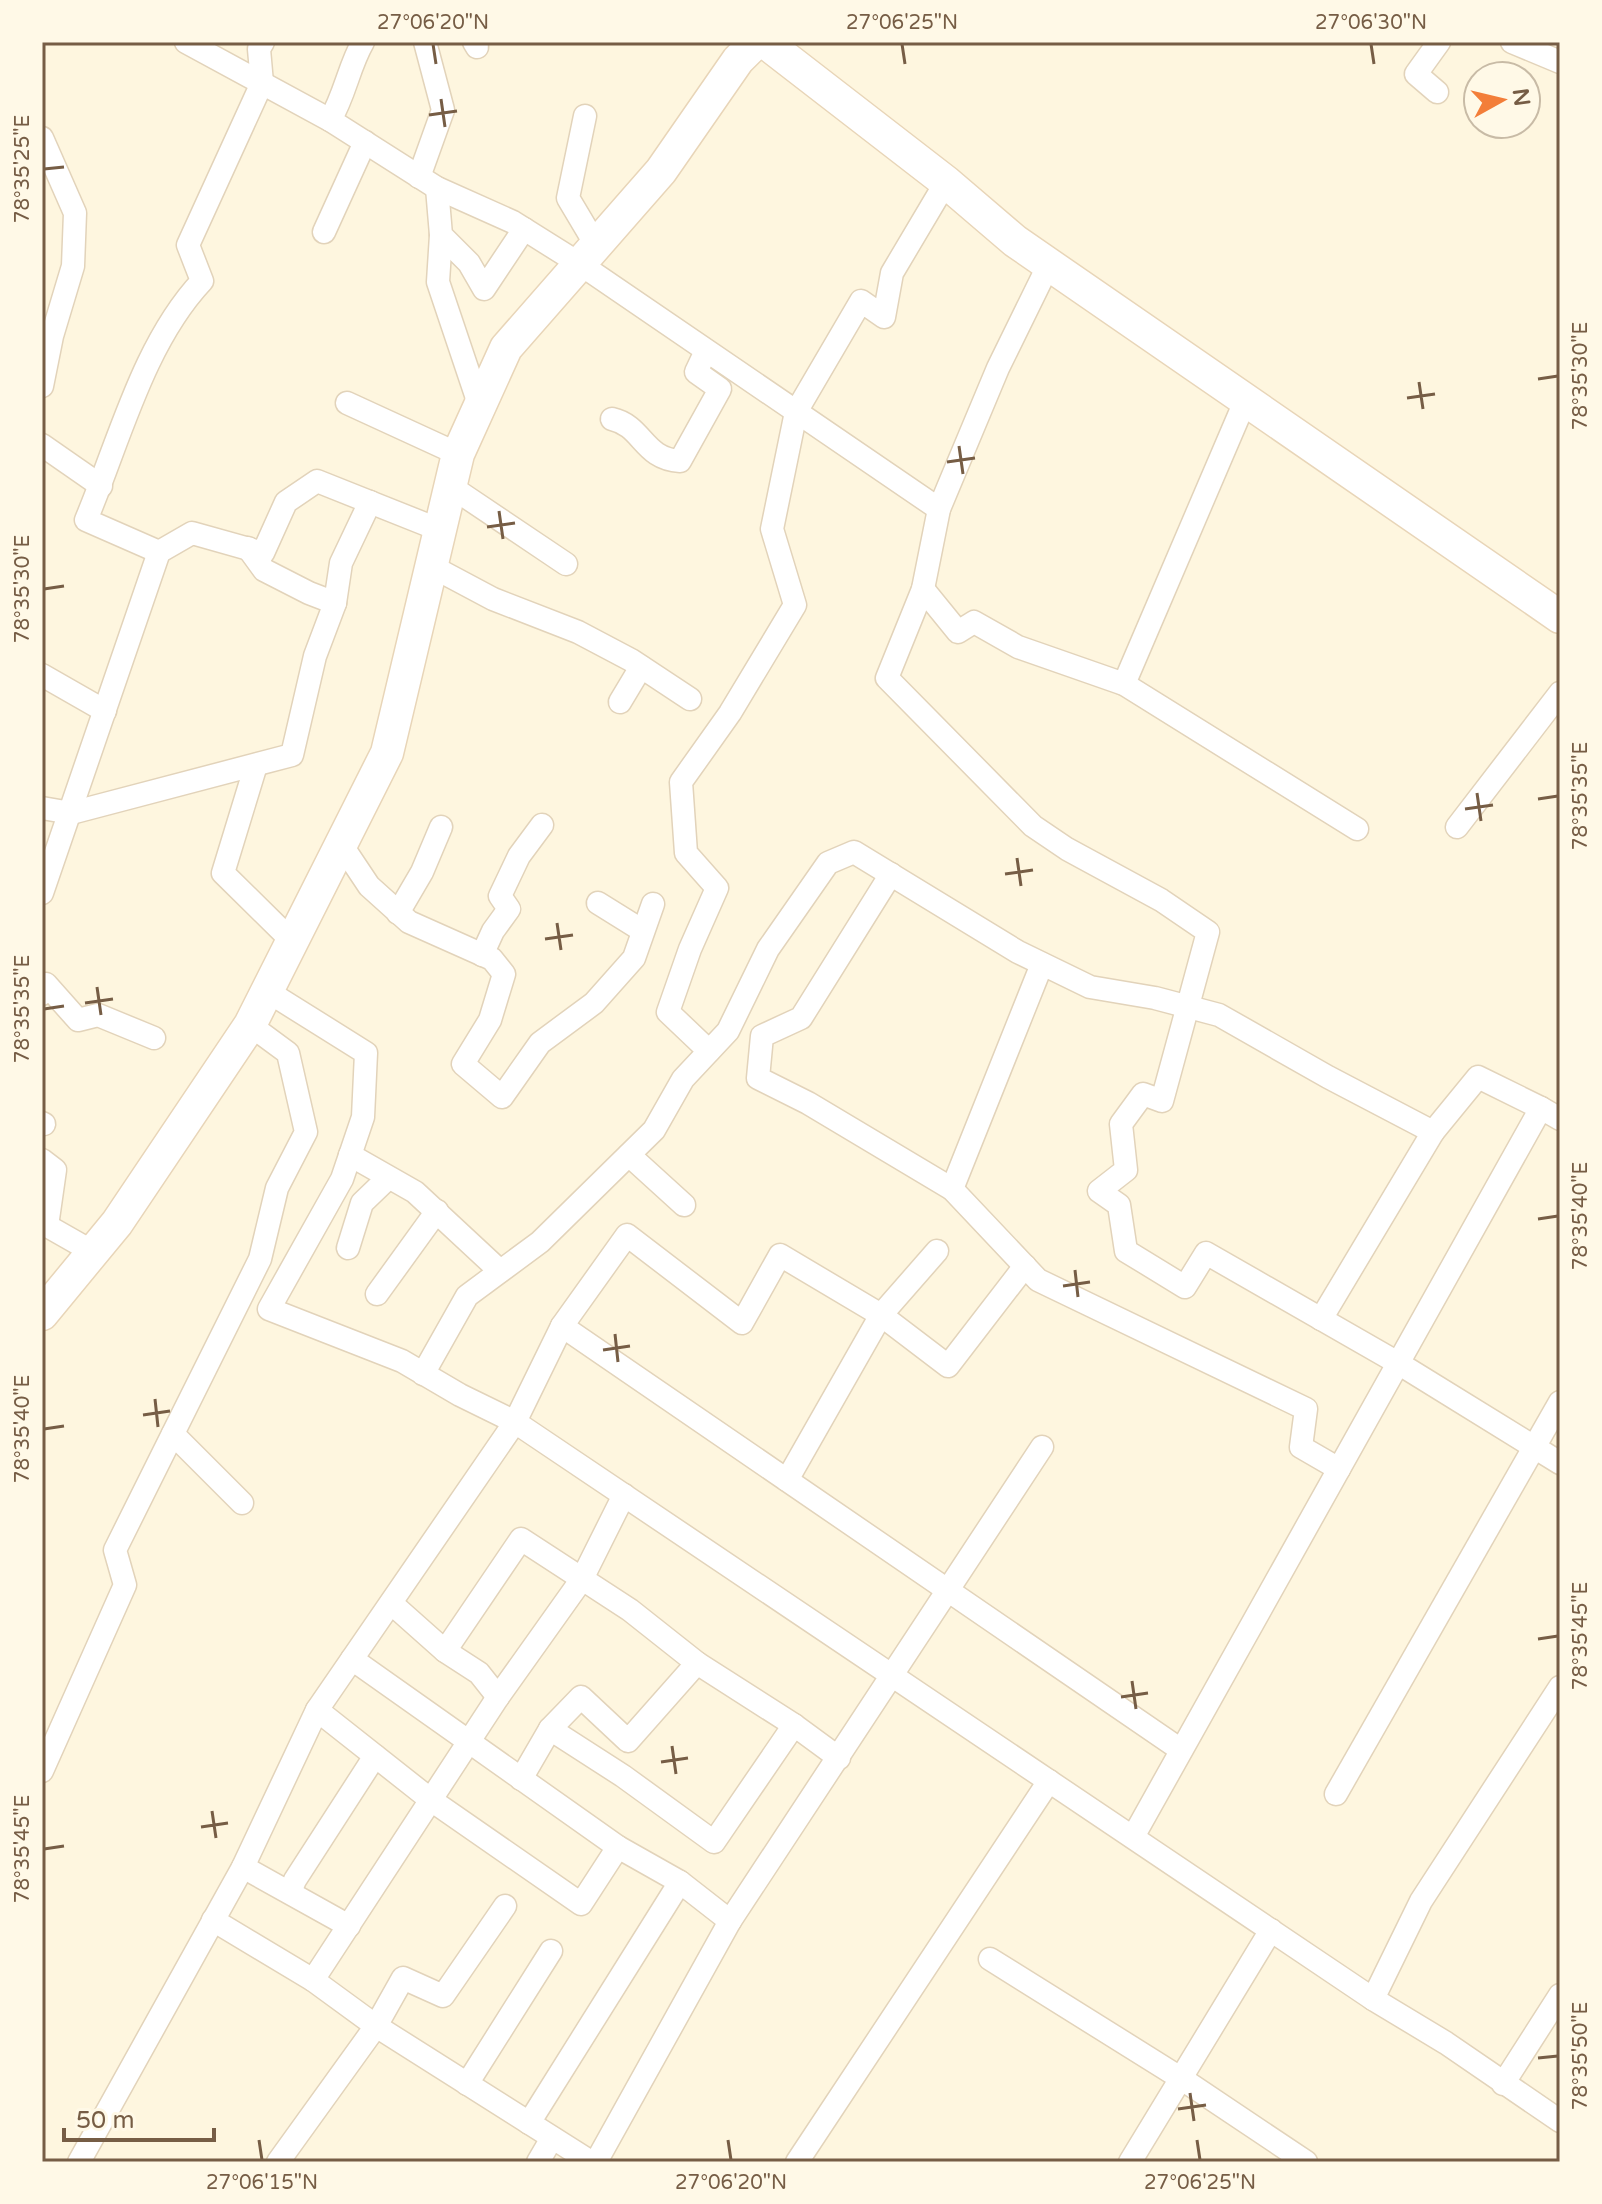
<svg xmlns="http://www.w3.org/2000/svg" width="1602" height="2204" viewBox="0 0 1602 2204" font-family="'Varela Round',sans-serif">
	<style>
		.lines { fill: none; stroke-linecap: round; stroke-linejoin: round }
		.street-casing { stroke: #e2d3ba; stroke-width: 25 }
		.secondary-casing { stroke: #e8d5b8; stroke-width: 35 }
		.street { stroke: #fff; stroke-width: 22 }
		.secondary { stroke: #fff; stroke-width: 32 }
		.ticks { fill: none; stroke: #765d45; stroke-width: 3 }
		.neatline { fill: none; stroke: #765d45; stroke-width: 3 }
		.ticks-label { font-size: 20px; text-anchor: middle; fill: #765d45 }
	</style>
	<rect width="100%" height="100%" fill="#fef6df"/>
	<g class="lines">
		<g class="street-casing">
			<g id="street">
				<polyline points="186,42 330,120"/>
				<path d="M363 42C349 66 345 95 330 120L437 188 513 222 580 264 939 509"/>
				<polyline points="474,42 477,47"/>
				<polyline points="1512,42 1560,62"/>
				<polyline points="1437,92 1416,74 1439,42"/>
				<polyline points="585,116 568,198 596,245"/>
				<polyline points="42,138 75,213 73,266 52,336 42,386"/>
				<polyline points="419,177 443,110 425,42"/>
				<polyline points="437,188 441,235 469,263 484,289 524,229"/>
				<polyline points="324,232 365,142"/>
				<polyline points="441,235 438,282 480,407"/>
				<polyline points="1049,264 998,368 939,509 923,589 887,678 1033,826 1067,849 1161,900 1208,932 1162,1101 1143,1094 1121,1124 1126,1170 1099,1191 1119,1205 1126,1251 1185,1287 1206,1253 1398,1363 1560,1463"/>
				<polyline points="347,403 458,454"/>
				<path d="M612 419C643 426 643 459 680 461L720 389 696 372 706 351"/>
				<polyline points="42,445 101,486"/>
				<polyline points="450,486 566,564"/>
				<polyline points="248,548 264,570 309,593 335,603 341,563 370,502"/>
				<path d="M159 552 86 520C119 442 143 344 202 281L188 245 262 83 259 49 263 42"/>
				<polyline points="431,566 493,599 578,632 631,660 690,699"/>
				<polyline points="923,589 958,632 974,622 1018,647 1124,684 1357,829"/>
				<polyline points="42,675 105,711"/>
				<polyline points="1124,684 1246,399"/>
				<polyline points="620,702 641,667"/>
				<polyline points="256,765 223,873 292,941"/>
				<polyline points="42,808 71,813 292,755 315,656 335,603"/>
				<polyline points="1457,827 1560,693"/>
				<polyline points="341,844 369,886 409,922 492,959 504,974 490,1020 463,1064 502,1097 540,1043 594,1003 634,958 653,904"/>
				<polyline points="891,874 801,1018 762,1036 758,1078 808,1103 952,1189 1038,1280 1306,1409 1301,1447 1339,1469"/>
				<polyline points="42,893 159,552 192,533 263,553 286,502 317,481 440,530"/>
				<polyline points="598,903 643,931"/>
				<polyline points="398,913 422,872 441,827"/>
				<polyline points="482,955 493,931 509,909 500,896 519,856 542,825"/>
				<polyline points="267,991 366,1053 363,1117 342,1179 269,1309 402,1361 460,1395 515,1422 1373,1999"/>
				<polyline points="42,994 46,984 78,1020 98,1015 154,1038"/>
				<polyline points="709,1051 668,1012 690,949 717,888 686,853 681,782 730,713 795,605 772,529 796,412 861,301 884,317 892,273 946,182"/>
				<polyline points="42,1123 44,1124"/>
				<polyline points="350,1155 415,1192 500,1271"/>
				<polyline points="629,1155 684,1205"/>
				<polyline points="42,1160 55,1170 47,1226"/>
				<polyline points="952,1189 1042,964"/>
				<polyline points="42,1223 93,1252"/>
				<polyline points="348,1248 362,1203 388,1178"/>
				<polyline points="377,1294 437,1211"/>
				<polyline points="1321,1319 1433,1132"/>
				<polyline points="562,1326 1181,1750"/>
				<polyline points="423,1374 467,1296 540,1242 654,1130 683,1079 728,1031 768,949 828,863 854,852 1018,952 1090,987 1155,998 1219,1015 1328,1077 1433,1132 1478,1077 1541,1108"/>
				<polyline points="173,1434 242,1503"/>
				<polyline points="787,1480 881,1315 937,1251"/>
				<polyline points="391,1603 445,1651 521,1539 630,1610 697,1663 628,1741 581,1697 550,1729 521,1779"/>
				<polyline points="445,1651 479,1673 498,1697 582,1579 624,1495"/>
				<polyline points="697,1663 794,1725"/>
				<polyline points="1560,1687 1421,1901 1373,1999 1446,2043 1560,2121"/>
				<polyline points="317,1710 431,1800 581,1904 618,1847 352,1659"/>
				<polyline points="550,1729 623,1776 714,1842 794,1725 839,1758"/>
				<polyline points="42,1771 125,1585 115,1550 260,1259 277,1188 306,1132 288,1053 250,1025"/>
				<polyline points="1336,1794 1560,1402"/>
				<polyline points="1133,1837 1541,1108 1560,1119"/>
				<polyline points="243,1867 349,1926"/>
				<polyline points="680,1882 730,1921"/>
				<polyline points="290,1892 295,1880 375,1756"/>
				<polyline points="213,1920 313,1980 376,2026 591,2162"/>
				<polyline points="990,1959 1182,2079 1306,2162"/>
				<polyline points="313,1980 498,1697"/>
				<polyline points="467,2084 551,1951"/>
				<polyline points="1503,2084 1560,1995"/>
				<polyline points="529,2123 680,1882 618,1847"/>
				<polyline points="79,2162 243,1867 317,1710 515,1422 562,1326 627,1235 742,1323 780,1255 881,1315 948,1366 1025,1266"/>
				<polyline points="278,2162 376,2026 403,1978 443,1996 505,1906"/>
				<polyline points="538,2162 552,2138"/>
				<polyline points="596,2162 730,1921 1042,1447"/>
				<polyline points="797,2162 1049,1781"/>
				<polyline points="1130,2162 1271,1930"/>
			</g>
		</g>
		<g class="secondary-casing">
			<g id="secondary">
				<polyline points="765,42 946,182 1015,241 1560,617"/>
				<polyline points="42,1314 117,1223 250,1025 387,753 458,454 506,348 661,171 738,60 756,42"/>
			</g>
		</g>
		<use href="#street" class="street"/>
		<use href="#secondary" class="secondary"/>
	</g>
	<path class="ticks" d="M433 44 436 64M902 44 905 64M1371 44 1374 64M441 99 445 127M429 115 457 111M44 169 64 167M1538 379 1558 376M1419 382 1423 409M1407 398 1435 394M959 446 963 474M947 462 975 458M499 511 503 539M487 527 515 523M44 589 64 586M1477 793 1481 821M1538 799 1558 796M1465 809 1493 805M1017 858 1021 886M1005 874 1033 870M557 923 561 950M545 939 573 935M97 987 101 1015M85 1003 113 999M44 1009 64 1006M1538 1219 1558 1216M1075 1270 1078 1297M1063 1286 1090 1282M615 1334 618 1362M603 1350 630 1346M155 1399 158 1427M143 1415 170 1411M44 1429 64 1426M1538 1639 1558 1636M1132 1681 1136 1709M1121 1697 1148 1693M672 1746 676 1774M661 1762 688 1758M212 1811 216 1838M201 1827 228 1823M44 1849 64 1846M1538 2058 1558 2056M1190 2093 1194 2121M1178 2109 1206 2105M259 2140 262 2160M728 2140 731 2160M1197 2140 1200 2160"/>
	<rect width="1602" height="2204" fill="none" stroke="#fff9e7" stroke-width="88"/>
	<g transform="translate(1502 100) rotate(82)"><circle r="38" fill="#fff9e7" stroke="#c8bba6" stroke-width="2"/>
	<path d="M0-6L14 30L0 20L-14 30Z" fill="#f37e39"/>
	<text y="-12" font-size="22" font-weight="bold" text-anchor="middle" fill="#765d45">N</text>
	</g>
	<path d="M64 2128v12h150v-12" fill="none" stroke="#765d45" stroke-width="4"/>
	<text x="76" y="2128" font-size="24" fill="#765d45" stroke="#fff9e7" stroke-width="6" paint-order="stroke">50 m</text>
	<rect x="44" y="44" width="1514" height="2116" class="neatline"/>
	<g class="ticks-label">
		<text x="433" y="29">27°06'20"N</text>
		<text x="902" y="29">27°06'25"N</text>
		<text x="1371" y="29">27°06'30"N</text>
		<text transform="translate(22 169) rotate(-90)" y="7">78°35'25"E</text>
		<text transform="translate(1580 376) rotate(-90)" y="7">78°35'30"E</text>
		<text transform="translate(22 589) rotate(-90)" y="7">78°35'30"E</text>
		<text transform="translate(1580 796) rotate(-90)" y="7">78°35'35"E</text>
		<text transform="translate(22 1009) rotate(-90)" y="7">78°35'35"E</text>
		<text transform="translate(1580 1216) rotate(-90)" y="7">78°35'40"E</text>
		<text transform="translate(22 1429) rotate(-90)" y="7">78°35'40"E</text>
		<text transform="translate(1580 1636) rotate(-90)" y="7">78°35'45"E</text>
		<text transform="translate(22 1849) rotate(-90)" y="7">78°35'45"E</text>
		<text transform="translate(1580 2056) rotate(-90)" y="7">78°35'50"E</text>
		<text x="262" y="2189">27°06'15"N</text>
		<text x="731" y="2189">27°06'20"N</text>
		<text x="1200" y="2189">27°06'25"N</text>
	</g>
</svg>
